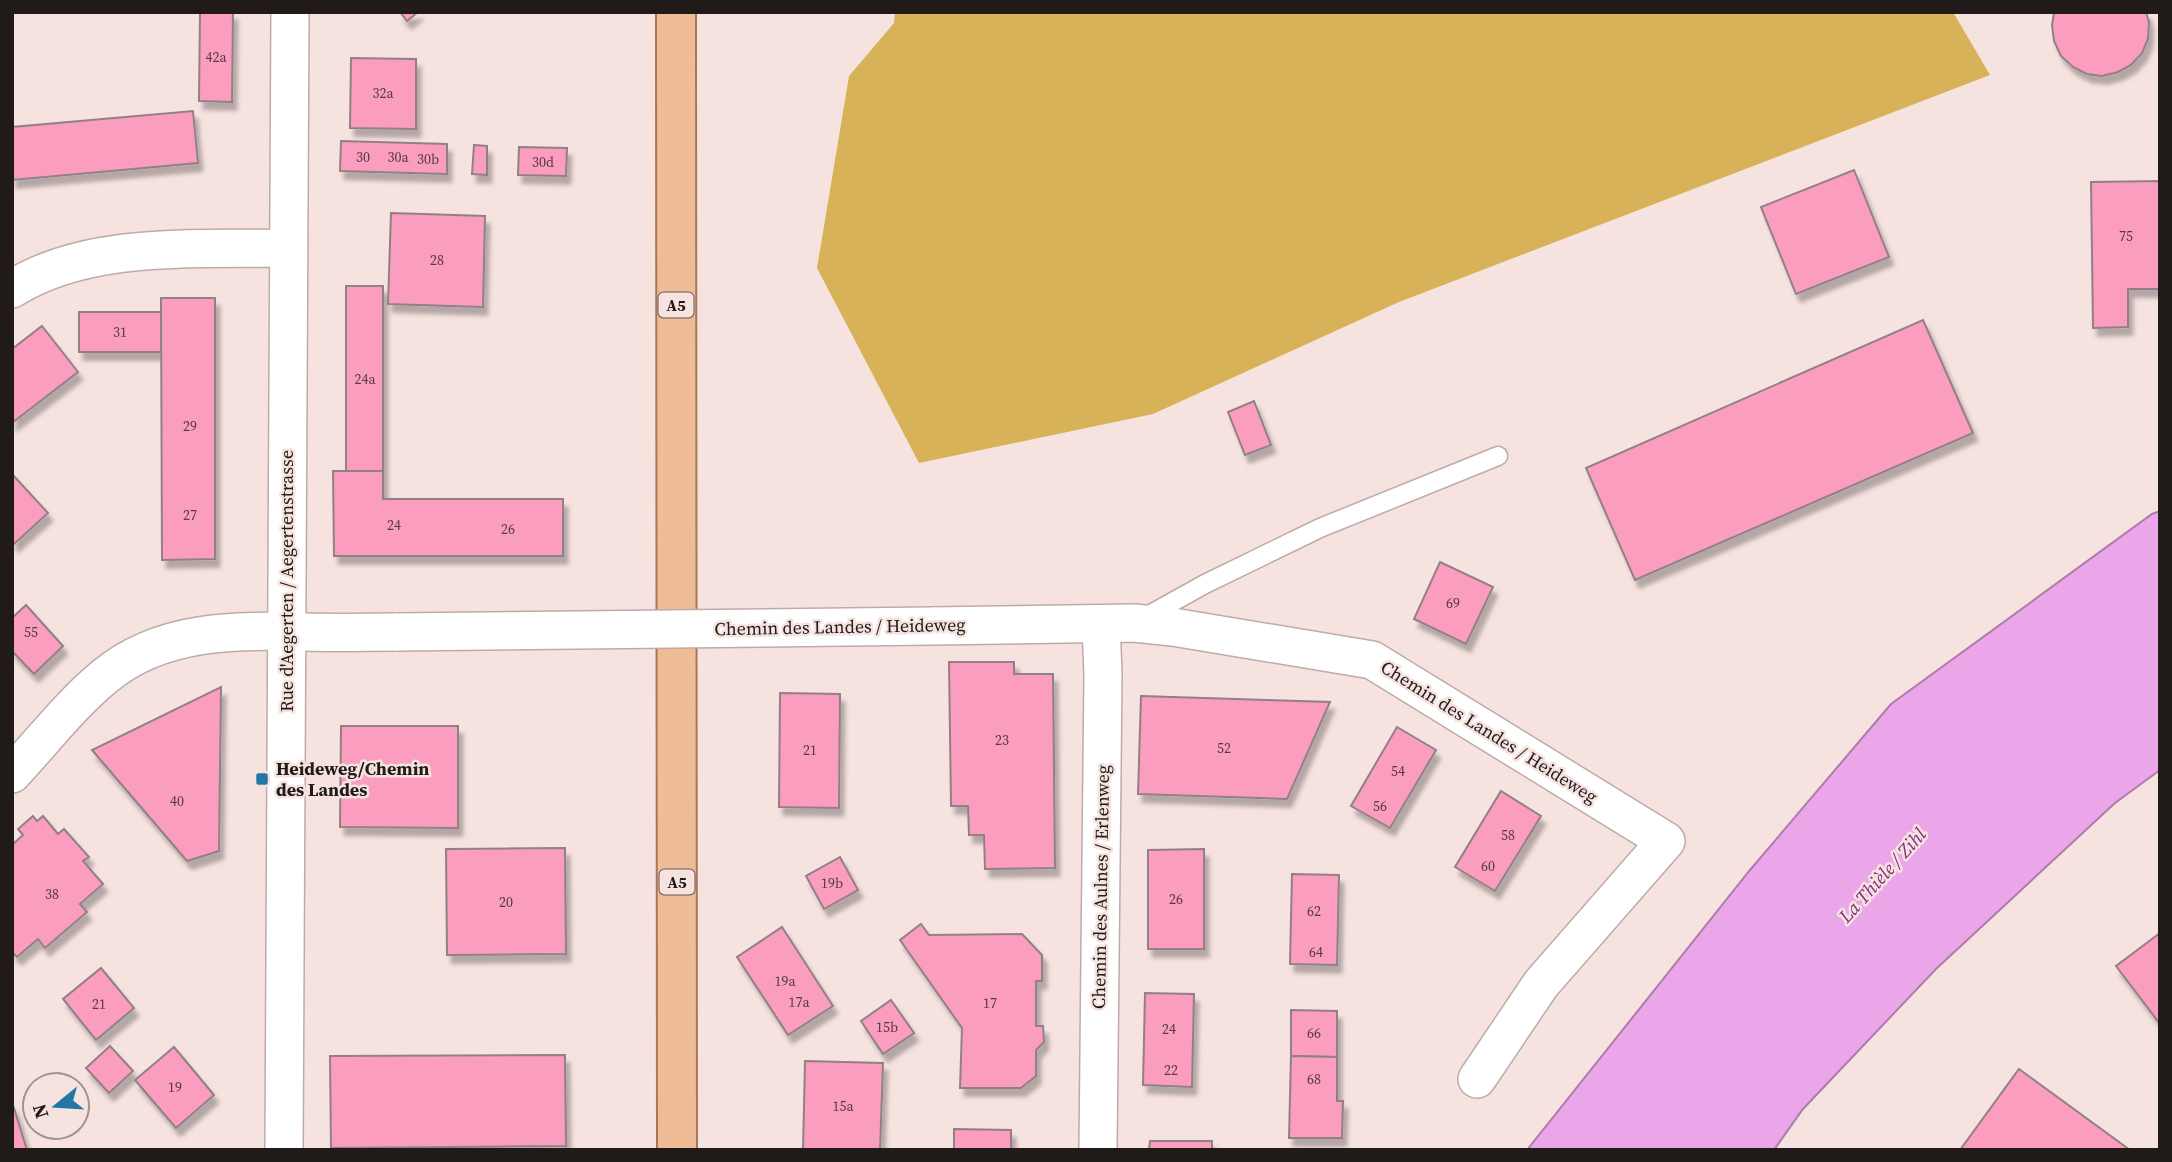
<svg xmlns="http://www.w3.org/2000/svg" width="2172" height="1162" viewBox="0 0 2172 1162" font-family="'Source Serif 4',serif">
	<style>
		.green { fill: #d8b258 }
		.water { fill: #eaa6e9; stroke: #ad7cab; stroke-width: 2 }
		.building { fill: #fa9dbf; stroke: #918086; stroke-width: 2; filter: url(#shadow) }
		.lines { fill: none; stroke-linecap: round; stroke-linejoin: round }
		.service-casing { stroke: #beaba9; stroke-width: 21 }
		.minor-casing { stroke: #beaba9; stroke-width: 40 }
		.trunk-casing { stroke: #a57859; stroke-width: 42 }
		.service { stroke: #fff; stroke-width: 18 }
		.minor { stroke: #fff; stroke-width: 37 }
		.trunk { stroke: #f0bc96; stroke-width: 38 }
		.minor-bridge-casing { stroke: #beaba9; stroke-width: 40; stroke-linecap: butt }
		.minor-bridge { stroke: #fff; stroke-width: 37 }
		.poi-dot { fill: #2178a7; stroke: #f6e3e0; stroke-width: 2.5 }
		.labels { text-anchor: middle; stroke-width: 5; stroke-linejoin: round; paint-order: stroke }
		.number-label { font-size: 14px; fill: #563b42 }
		.shield { fill: #f6e3e0; stroke: #605655; stroke-width: 2 }
		.shield-label { font-size: 16px; font-weight: bold; fill: #201a19 }
		.street-label { font-size: 18px; fill: #201a19; stroke: #f6e3e0 }
		.poi-label { font-size: 18px; font-weight: bold; fill: #201a19; stroke: #f6e3e0; text-anchor: start }
		.water-label { font-size: 19px; font-style: italic; fill: #7e3080; stroke: #f6e3e0 }
	</style>
	<defs>
		<filter id="shadow"><feDropShadow dx="4.5" dy="8" stdDeviation="2" flood-color="#0004"/></filter>
	</defs>
	<rect width="100%" height="100%" fill="#f6e3e0"/>
	<polygon class="green" points="895,12 1953,12 1990,75 1399,302 1153,414 919,463 817,268 849,76 894,23"/>
	<polygon class="water" points="2160,511 2160,770 2115,803 1936,969 1803,1109 1774,1150 1527,1150 1750,870 1891,704 2152,514"/>
	<g class="building">
		<polygon points="200,12 233,12 232,102 199,101"/>
		<polygon points="400,12 418,12 407,21"/>
		<polygon points="2054,12 2146,12 2149,22 2148,39 2142,53 2131,65 2118,72 2102,76 2087,74 2073,67 2061,56 2054,41 2052,25"/>
		<polygon points="351,58 416,59 416,129 350,128"/>
		<polygon points="193,111 198,163 12,180 12,127"/>
		<polygon points="341,141 447,144 447,174 340,171"/>
		<polygon points="474,145 487,146 487,175 472,174"/>
		<polygon points="519,147 567,148 566,176 518,175"/>
		<polygon points="1854,170 1889,257 1796,294 1761,207"/>
		<polygon points="2160,181 2160,289 2128,289 2128,327 2093,328 2091,182"/>
		<polygon points="391,213 485,216 483,307 388,304"/>
		<rect x="346" y="286" width="37" height="185"/>
		<polygon points="161,298 215,298 215,559 162,560"/>
		<rect x="79" y="312" width="82" height="40"/>
		<polygon points="1923,320 1973,433 1635,580 1586,468"/>
		<polygon points="42,326 78,372 12,423 12,349"/>
		<polygon points="1254,401 1271,445 1245,455 1228,412"/>
		<polygon points="333,471 383,471 383,499 563,499 563,556 334,556"/>
		<polygon points="12,474 48,513 14,544 12,541"/>
		<polygon points="1440,562 1493,587 1466,644 1414,619"/>
		<polygon points="26,605 63,646 34,674 12,651 12,618"/>
		<polygon points="949,662 1014,662 1014,674 1053,674 1055,868 985,869 984,835 969,835 968,806 951,806"/>
		<polygon points="221,687 219,851 187,861 92,750"/>
		<polygon points="780,693 840,694 839,808 779,807"/>
		<polygon points="1141,696 1330,702 1287,799 1138,794"/>
		<polygon points="341,726 458,726 458,828 340,827"/>
		<polygon points="1397,727 1436,750 1390,828 1351,806"/>
		<polygon points="1501,791 1541,816 1495,891 1455,867"/>
		<polygon points="33,816 37,821 43,816 58,834 64,829 89,857 83,861 103,884 80,904 87,912 45,948 38,939 17,957 12,952 12,845 23,835 18,829"/>
		<polygon points="565,848 566,954 447,955 446,849"/>
		<polygon points="1204,849 1204,949 1148,949 1148,850"/>
		<polygon points="840,857 858,890 824,909 806,876"/>
		<polygon points="1292,874 1339,875 1337,965 1290,964"/>
		<polygon points="921,924 929,935 1022,934 1042,955 1042,981 1036,981 1036,1026 1043,1026 1044,1042 1036,1050 1036,1076 1021,1088 960,1088 962,1028 900,940"/>
		<polygon points="782,927 833,1006 788,1035 737,957"/>
		<polygon points="2160,933 2160,1024 2116,966"/>
		<polygon points="101,968 134,1008 96,1040 63,999"/>
		<polygon points="1145,993 1194,994 1192,1087 1143,1085"/>
		<polygon points="891,1000 914,1033 883,1054 861,1021"/>
		<polygon points="1291,1010 1337,1011 1337,1057 1291,1056"/>
		<polygon points="110,1046 133,1071 109,1093 86,1068"/>
		<polygon points="174,1047 214,1095 176,1128 135,1080"/>
		<polygon points="565,1055 566,1146 331,1148 330,1056"/>
		<polygon points="1291,1056 1337,1057 1337,1101 1343,1101 1342,1138 1289,1138"/>
		<polygon points="805,1061 883,1063 880,1150 803,1150"/>
		<polygon points="2019,1069 2130,1150 1960,1150"/>
		<polygon points="12,1105 14,1108 27,1150 12,1150"/>
		<polygon points="954,1129 1011,1130 1011,1150 954,1150"/>
		<polygon points="1150,1141 1212,1141 1212,1150 1149,1150"/>
	</g>
	<g class="lines">
		<g class="service-casing">
			<polyline id="service" points="1142,619 1205,584 1320,528 1498,456"/>
		</g>
		<g class="minor-casing">
			<g id="minor">
				<path d="M12 289C89 240 201 250 288 248"/>
				<polyline points="932,626 1134,623 1173,627 1372,660 1666,841 1541,984 1477,1079"/>
				<path d="M12 774C42 742 70 705 104 677 161 629 236 630 306 632 336 633 367 632 397 632"/>
				<polyline points="284,1150 290,12"/>
				<polyline points="1098,1150 1103,674 1101,624"/>
			</g>
		</g>
		<g class="trunk-casing">
			<polyline id="trunk" points="676,12 677,1150"/>
		</g>
		<use href="#service" class="service"/>
		<use href="#minor" class="minor"/>
		<use href="#trunk" class="trunk"/>
		<g class="minor-bridge-casing">
			<polyline id="minor-bridge" points="397,632 932,626"/>
		</g>
		<use href="#minor-bridge" class="minor-bridge"/>
	</g>
	<rect class="poi-dot" x="255" y="772" width="14" height="14" rx="3.5"/>
	<g class="labels">
		<g class="number-label">
			<text x="216" y="62">42a</text>
			<text x="383" y="98">32a</text>
			<text x="363" y="162">30</text>
			<text x="398" y="162">30a</text>
			<text x="428" y="164">30b</text>
			<text x="543" y="167">30d</text>
			<text x="2126" y="241">75</text>
			<text x="437" y="265">28</text>
			<text x="120" y="337">31</text>
			<text x="365" y="384">24a</text>
			<text x="190" y="431">29</text>
			<text x="190" y="520">27</text>
			<text x="394" y="530">24</text>
			<text x="508" y="534">26</text>
			<text x="1453" y="608">69</text>
			<text x="31" y="637">55</text>
			<text x="1002" y="745">23</text>
			<text x="1224" y="753">52</text>
			<text x="810" y="755">21</text>
			<text x="1398" y="776">54</text>
			<text x="177" y="806">40</text>
			<text x="1380" y="811">56</text>
			<text x="1508" y="840">58</text>
			<text x="1488" y="871">60</text>
			<text x="832" y="888">19b</text>
			<text x="52" y="899">38</text>
			<text x="1176" y="904">26</text>
			<text x="506" y="907">20</text>
			<text x="1314" y="916">62</text>
			<text x="1316" y="957">64</text>
			<text x="785" y="986">19a</text>
			<text x="799" y="1007">17a</text>
			<text x="990" y="1008">17</text>
			<text x="99" y="1009">21</text>
			<text x="887" y="1032">15b</text>
			<text x="1169" y="1034">24</text>
			<text x="1314" y="1038">66</text>
			<text x="1171" y="1075">22</text>
			<text x="1314" y="1084">68</text>
			<text x="175" y="1092">19</text>
			<text x="843" y="1111">15a</text>
		</g>
		<g class="shield">
			<rect x="658.5" y="292.5" width="35" height="25" rx="5"/>
			<rect x="659.5" y="869.5" width="35" height="25" rx="5"/>
		</g>
		<g class="shield-label">
			<text x="676" y="311">A5</text>
			<text x="677" y="888">A5</text>
		</g>
		<g class="street-label">
			<text transform="translate(287 581) rotate(-90)" y="6">Rue d'Aegerten / Aegertenstrasse</text>
			<text transform="translate(840 627) rotate(-1)" y="6">Chemin des Landes / Heideweg</text>
			<text transform="translate(1489 732) rotate(32)" y="6">Chemin des Landes / Heideweg</text>
			<text transform="translate(1101 887) rotate(-89)" y="6">Chemin des Aulnes / Erlenweg</text>
		</g>
		<g class="poi-label">
			<text x="276" y="775">Heideweg/Chemin<tspan x="276" dy="21">des Landes</tspan></text>
		</g>
		<g class="water-label">
			<text transform="translate(1882 875) rotate(-48)" y="7">La Thièle / Zihl</text>
		</g>
	</g>
	<rect width="2172" height="1162" fill="none" stroke="#201a19" stroke-width="28"/>
	<g transform="translate(56 1106) rotate(252)"><circle r="33" fill="#f6e3e0" stroke="#a09390" stroke-width="2"/>
	<path d="M0-5L12 26L0 18L-12 26Z" fill="#2178a7"/>
	<text y="-10" font-size="19" font-weight="bold" text-anchor="middle" fill="#201a19">N</text>
	</g>
</svg>
